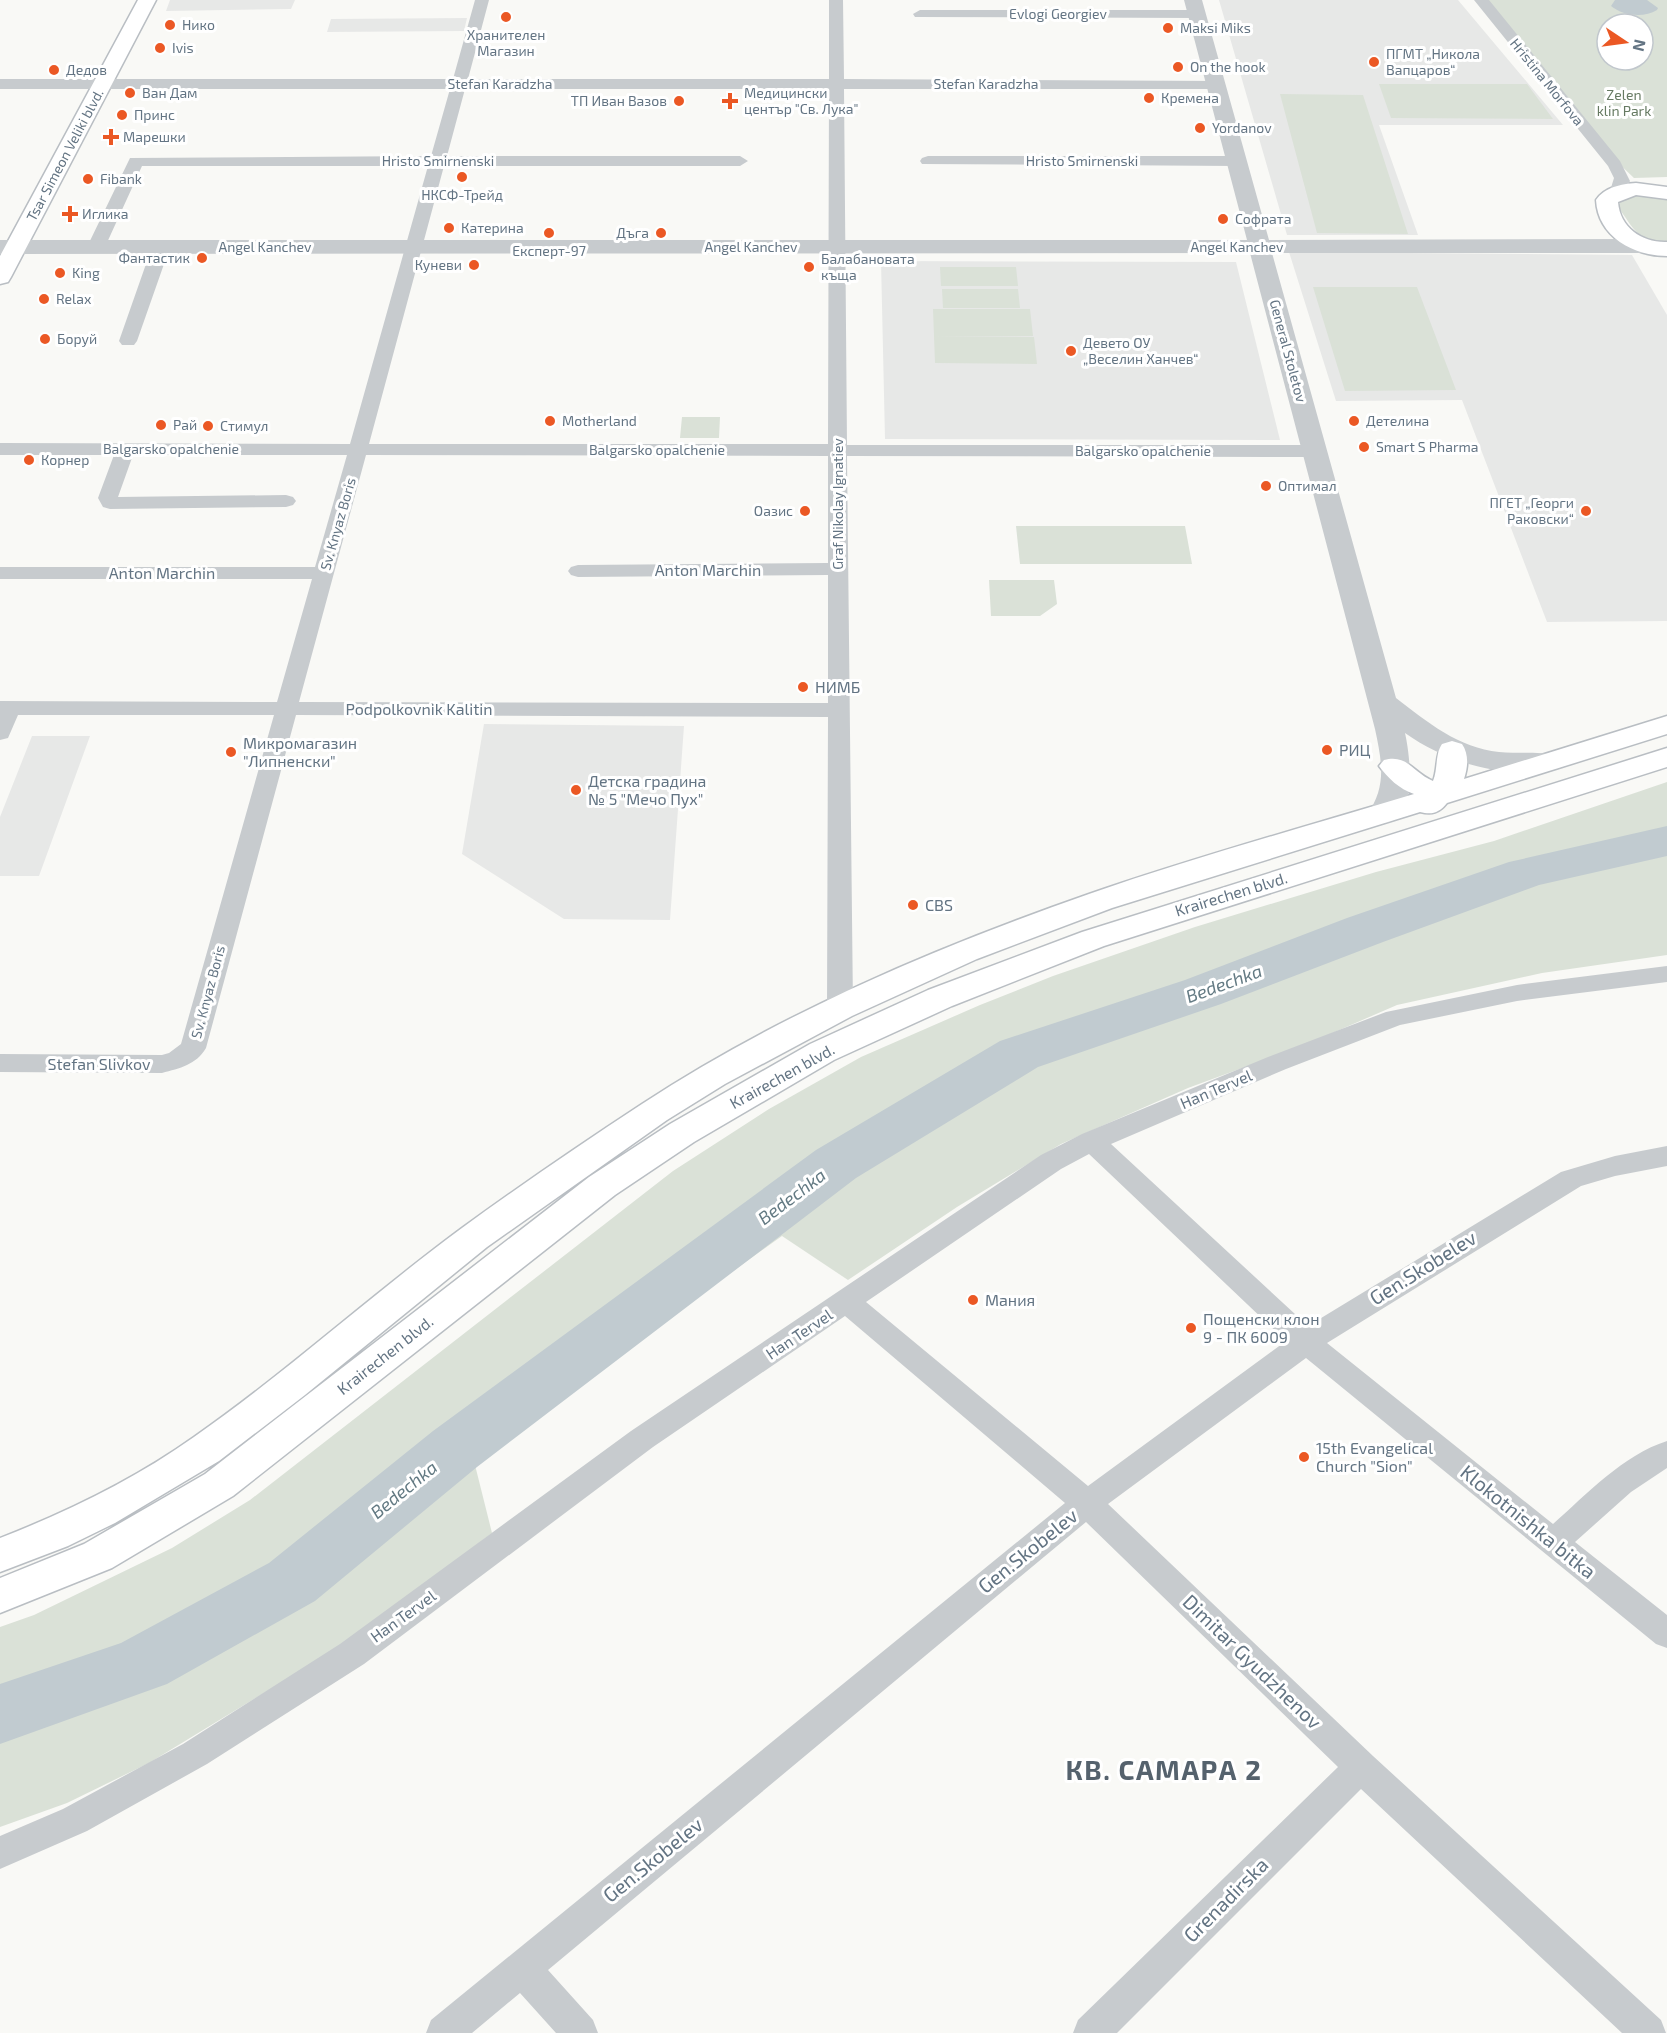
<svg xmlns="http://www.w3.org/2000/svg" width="1667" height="2033" font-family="'Exo 2',sans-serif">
  <rect width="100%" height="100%" fill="#f9f9f6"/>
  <path fill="#e7e8e7" d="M170,0H295L291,9L166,11Z
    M1219,0H1458L1563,125H1379L1418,235H1287Z
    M467,18L464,31L327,32L331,19Z
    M1289,252L1632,255L1667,315V621L1547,622L1462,400L1336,401Z
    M881,261L1236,262L1280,440L885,439Z
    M484,724L684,726L670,920L564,919L462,854Z
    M32,736H90L39,876H0V817Z"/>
  <path fill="#dae1d7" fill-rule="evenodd" d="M1479,0H1667V177L1634,178L1612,157ZM1607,24H1643V60H1607Z
    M1379,84H1527L1553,119L1391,118Z
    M1280,94L1363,95L1408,234L1317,233Z
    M1640,194L1667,197V243C1636,240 1635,230 1618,207L1621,200Z
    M940,267H1016L1018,286H941Z
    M1313,287H1417L1456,390L1345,391Z
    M942,289H1018L1020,308H943Z
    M933,309H1030L1033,336H934Z
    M934,336L1034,337L1037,364L935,363Z
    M682,417H720L719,438H680Z
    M1016,526H1185L1192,564H1020Z
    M989,580H1054L1057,604L1040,616H991Z
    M1667,782V955L1542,973L1397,1005L1307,1044L1188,1088L1061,1144L957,1207L848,1280L782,1236L473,1457L492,1533L356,1637L149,1763L67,1803L0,1827V1627L34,1615L172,1548L250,1500L673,1171L769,1109L861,1057L980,1005L1053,976L1195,927L1376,872L1494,841Z"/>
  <path fill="#c1cbd0" d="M1615,0H1647L1658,8L1657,10C1644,18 1623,16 1611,6Z"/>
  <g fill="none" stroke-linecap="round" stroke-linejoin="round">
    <path fill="#c1cbd0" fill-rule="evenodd" d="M1667,826V856L1539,885L1383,942L1221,1004L1038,1067L856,1178L477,1467L315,1601L167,1684L0,1744V1684L121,1643L269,1563L433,1431L816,1150L1000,1041L1185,980L1347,918L1509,862Z"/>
    <g stroke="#b9bec3" stroke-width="3">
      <path id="secondary" d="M138,0H156L11,277L8,282L0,284V256Z
        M1636,183L1667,187V199L1636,195L1618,202C1620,228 1643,243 1667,242V256C1634,256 1598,237 1596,200C1605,187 1621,184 1636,183Z
        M1667,716V734L1447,803C1439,813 1432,815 1420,812L1112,908L977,959L852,1016L725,1084L667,1120L487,1247L305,1395L219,1461L115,1523L68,1546L0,1572V1538C67,1512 135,1479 194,1437C287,1372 371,1295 462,1228C521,1185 581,1144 642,1104C779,1014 934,948 1089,894C1195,857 1305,827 1414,794C1399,789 1388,778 1379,766L1384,760C1408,754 1412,772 1433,781C1438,769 1435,754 1442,744L1452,741L1462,744C1469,754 1468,767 1464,779Z
        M1667,748V767L1104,946L952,1006L834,1060L694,1142L615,1195L233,1496L112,1568L0,1613V1578L84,1544L205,1474L589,1177L670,1124L810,1044L928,990L1082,932Z"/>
    </g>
    <path fill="#c7cbce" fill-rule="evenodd" d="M475,0H489L468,79H829V0H843L844,79L1221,81L1224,84L1216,89H844L847,445H1315L1322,447L1325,451L1322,455L1315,457L847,456L853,1008L849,1014L840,1016L831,1014L827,1008L828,717L296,715L206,1048C196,1065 180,1068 162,1073L0,1072V1054L162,1055L169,1053L181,1044L274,715H18L8,738L0,740V701L277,702L312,579H0V567H315L347,455H133L118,497L286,495L293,497L296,501L293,505L286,507L110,509L103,507L98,498L114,455H0V443L350,444L428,166H142L105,247L102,251H90L87,247L130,158L431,156L450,89H0V79H453ZM465,89H829L828,444H369L444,166H740L748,161L740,156H447ZM366,455L828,456V563L578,565L571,567L568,571L571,575L578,577L828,575V703L299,702Z
      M1474,0H1489L1620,161L1630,181L1624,194H1612L1610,191L1614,178L1608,166Z
      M920,10H1197L1204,14L1197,18L915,17L913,14Z
      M928,156H1236L1244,161L1236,166L922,164L920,161L922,158Z
      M161,242L167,243L170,247L137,341L134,345H122L119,341L152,247L155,243Z
      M1667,966V982L1517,1001L1400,1025L1286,1069L1111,1144L1308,1326L1561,1172L1615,1156L1667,1146V1166L1615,1176L1581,1186L1327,1343L1553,1524C1587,1494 1623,1455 1667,1441V1468L1631,1492L1575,1542L1667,1615V1648L1656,1644L1306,1358L1108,1504L1373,1756L1661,2020L1666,2033H1622L1361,1789L1117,2033H1073L1078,2020L1338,1767L1086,1522L548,1970L593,2020L598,2033H556L520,1993L472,2033H426L431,2020L1065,1503L845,1316L653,1447L364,1664L207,1764L87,1831L0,1869V1836L63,1809L183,1744L340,1644L631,1431L1041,1155L1082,1134L1268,1057L1386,1012L1517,985ZM1089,1154L1286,1341L1088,1486L866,1302L1061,1169Z"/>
    <path fill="#c7cbce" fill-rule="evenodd" d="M1184,0H1202L1269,240L1640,239L1648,241L1651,246L1648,251L1640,253H1272L1396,698C1427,722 1459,748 1499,752C1519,754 1540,751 1559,756L1564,762L1559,768C1507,781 1447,763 1405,733C1411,760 1420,834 1371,822L1367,815C1387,786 1382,762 1375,729L1250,253L0,254V240H1247Z"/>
    <use href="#secondary" fill="#fff" fill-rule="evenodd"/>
  </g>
  <g fill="#eb5824" stroke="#fff" stroke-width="2">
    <circle cx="506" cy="17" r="6"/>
    <circle cx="170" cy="25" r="6"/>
    <circle cx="1168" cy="28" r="6"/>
    <circle cx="160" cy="48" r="6"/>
    <circle cx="1374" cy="62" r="6"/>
    <circle cx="1178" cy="67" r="6"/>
    <circle cx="54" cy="70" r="6"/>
    <circle cx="130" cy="93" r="6"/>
    <circle cx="1149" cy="98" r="6"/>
    <circle cx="679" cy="101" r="6"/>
    <path d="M727 92h6v6h6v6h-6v6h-6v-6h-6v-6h6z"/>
    <circle cx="122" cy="115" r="6"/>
    <circle cx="1200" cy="128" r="6"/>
    <path d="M108 128h6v6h6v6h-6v6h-6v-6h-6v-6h6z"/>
    <circle cx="462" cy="177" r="6"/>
    <circle cx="88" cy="179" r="6"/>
    <path d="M67 205h6v6h6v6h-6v6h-6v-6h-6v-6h6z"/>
    <circle cx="1223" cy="219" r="6"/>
    <circle cx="449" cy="228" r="6"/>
    <circle cx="549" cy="233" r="6"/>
    <circle cx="661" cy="233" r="6"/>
    <circle cx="202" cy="258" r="6"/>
    <circle cx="474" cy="265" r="6"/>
    <circle cx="809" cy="267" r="6"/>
    <circle cx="60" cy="273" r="6"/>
    <circle cx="44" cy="299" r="6"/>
    <circle cx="45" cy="339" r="6"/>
    <circle cx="1071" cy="351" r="6"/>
    <circle cx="550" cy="421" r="6"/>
    <circle cx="1354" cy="421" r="6"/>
    <circle cx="161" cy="425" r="6"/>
    <circle cx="208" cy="426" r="6"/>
    <circle cx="1364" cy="447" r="6"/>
    <circle cx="29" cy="460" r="6"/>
    <circle cx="1266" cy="486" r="6"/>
    <circle cx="805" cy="511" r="6"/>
    <circle cx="1586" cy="511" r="6"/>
    <circle cx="803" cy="687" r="6"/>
    <circle cx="1327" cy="750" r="6"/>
    <circle cx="231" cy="752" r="6"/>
    <circle cx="576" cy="790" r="6"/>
    <circle cx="913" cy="905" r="6"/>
    <circle cx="973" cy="1300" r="6"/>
    <circle cx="1191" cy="1328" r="6"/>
    <circle cx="1304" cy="1457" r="6"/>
  </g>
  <g text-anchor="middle" stroke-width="6" stroke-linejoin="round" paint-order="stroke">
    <g font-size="14" fill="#637483" stroke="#fff">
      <text x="1058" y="19">Evlogi Georgiev</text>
      <text transform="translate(1547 82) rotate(51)" y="5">Hristina Morfova</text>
      <text x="500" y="89">Stefan Karadzha</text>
      <text x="986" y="89">Stefan Karadzha</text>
      <text transform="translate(65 155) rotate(-62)" y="5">Tsar Simeon Veliki blvd.</text>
      <text x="438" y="166">Hristo Smirnenski</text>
      <text x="1082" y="166">Hristo Smirnenski</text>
      <text x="265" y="252">Angel Kanchev</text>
      <text x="751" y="252">Angel Kanchev</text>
      <text x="1237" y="252">Angel Kanchev</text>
      <text transform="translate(1288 351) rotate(75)" y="5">General Stoletov</text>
      <text x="171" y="454">Balgarsko opalchenie</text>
      <text x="657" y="455">Balgarsko opalchenie</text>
      <text x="1143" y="456">Balgarsko opalchenie</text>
      <text transform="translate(838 504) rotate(-90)" y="5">Graf Nikolay Ignatiev</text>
      <text transform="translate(338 524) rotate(-74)" y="5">Sv. Knyaz Boris</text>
      <text transform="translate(208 992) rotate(-75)" y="5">Sv. Knyaz Boris</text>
    </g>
    <g font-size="14" fill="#637483" stroke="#fff" text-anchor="start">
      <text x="182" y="30">Нико</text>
      <text x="1180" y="33">Maksi Miks</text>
      <text x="506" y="40" text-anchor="middle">Хранителен<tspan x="506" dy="16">Магазин</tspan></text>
      <text x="172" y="53">Ivis</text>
      <text x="1386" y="59">ПГМТ „Никола<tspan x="1386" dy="16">Вапцаров“</tspan></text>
      <text x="1190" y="72">On the hook</text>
      <text x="66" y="75">Дедов</text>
      <text x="142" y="98">Ван Дам</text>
      <text x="744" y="98">Медицински<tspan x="744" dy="16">център "Св. Лука"</tspan></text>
      <text x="1161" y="103">Кремена</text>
      <text x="667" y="106" text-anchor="end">ТП Иван Вазов</text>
      <text x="134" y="120">Принс</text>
      <text x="1212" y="133">Yordanov</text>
      <text x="123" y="142">Марешки</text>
      <text x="100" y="184">Fibank</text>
      <text x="462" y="200" text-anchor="middle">НКСФ-Трейд</text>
      <text x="82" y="219">Иглика</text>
      <text x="1235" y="224">Софрата</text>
      <text x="461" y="233">Катерина</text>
      <text x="649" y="238" text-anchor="end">Дъга</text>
      <text x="549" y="256" text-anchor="middle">Експерт-97</text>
      <text x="190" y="263" text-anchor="end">Фантастик</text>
      <text x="821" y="264">Балабановата<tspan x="821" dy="16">къща</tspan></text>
      <text x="462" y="270" text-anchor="end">Куневи</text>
      <text x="72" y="278">King</text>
      <text x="56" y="304">Relax</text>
      <text x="57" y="344">Боруй</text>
      <text x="1083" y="348">Девето ОУ<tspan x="1083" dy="16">„Веселин Ханчев“</tspan></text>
      <text x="562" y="426">Motherland</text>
      <text x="1366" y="426">Детелина</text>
      <text x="173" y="430">Рай</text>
      <text x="220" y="431">Стимул</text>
      <text x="1376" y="452">Smart S Pharma</text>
      <text x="41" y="465">Корнер</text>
      <text x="1278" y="491">Оптимал</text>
      <text x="1574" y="508" text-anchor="end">ПГЕТ „Георги<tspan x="1574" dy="16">Раковски“</tspan></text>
      <text x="793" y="516" text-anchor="end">Оазис</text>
    </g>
    <g font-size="14" fill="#667a62" stroke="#fff">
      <text x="1624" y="100">Zelen<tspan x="1624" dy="16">klin Park</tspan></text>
    </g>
    <g font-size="16" fill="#637483" stroke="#fff">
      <text x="708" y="576">Anton Marchin</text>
      <text x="162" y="579">Anton Marchin</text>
      <text x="419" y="715">Podpolkovnik Kalitin</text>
      <text transform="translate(1231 894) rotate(-17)" y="6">Krairechen blvd.</text>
      <text x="99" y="1070">Stefan Slivkov</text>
      <text transform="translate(782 1076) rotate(-29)" y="6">Krairechen blvd.</text>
      <text transform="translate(1216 1089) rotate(-23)" y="6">Han Tervel</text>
      <text transform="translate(799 1334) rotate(-34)" y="6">Han Tervel</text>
      <text transform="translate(385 1355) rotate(-38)" y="6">Krairechen blvd.</text>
      <text transform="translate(403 1616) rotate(-36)" y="6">Han Tervel</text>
    </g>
    <g font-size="16" fill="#637483" stroke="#fff" text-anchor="start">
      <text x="815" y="693">НИМБ</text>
      <text x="243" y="749">Микромагазин<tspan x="243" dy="18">"Липненски"</tspan></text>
      <text x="1339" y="756">РИЦ</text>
      <text x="588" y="787">Детска градина<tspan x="588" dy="18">№ 5 "Мечо Пух"</tspan></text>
      <text x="925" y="911">CBS</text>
      <text x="985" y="1306">Мания</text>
      <text x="1203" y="1325">Пощенски клон<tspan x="1203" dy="18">9 - ПК 6009</tspan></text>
      <text x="1316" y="1454">15th Evangelical<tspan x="1316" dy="18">Church "Sion"</tspan></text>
    </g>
    <g font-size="18" font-style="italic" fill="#637a83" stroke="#fff">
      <text transform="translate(1224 984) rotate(-20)" y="6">Bedechka</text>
      <text transform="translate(792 1197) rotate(-37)" y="6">Bedechka</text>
      <text transform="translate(404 1490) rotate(-39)" y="6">Bedechka</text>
    </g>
    <g font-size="20" fill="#637483" stroke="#fff">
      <text transform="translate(1423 1268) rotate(-32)" y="7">Gen.Skobelev</text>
      <text transform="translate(1528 1522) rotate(39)" y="7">Klokotnishka bitka</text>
      <text transform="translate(1028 1551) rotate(-39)" y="7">Gen.Skobelev</text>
      <text transform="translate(1252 1662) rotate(44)" y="7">Dimitar Gyudzhenov</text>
      <text transform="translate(653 1860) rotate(-39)" y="7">Gen.Skobelev</text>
      <text transform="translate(1226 1900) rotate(-45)" y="7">Grenadirska</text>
    </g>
    <g font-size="27" font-weight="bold" letter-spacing="1.5" fill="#55626d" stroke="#fff">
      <text x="1164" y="1780">КВ. САМАРА 2</text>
    </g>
  </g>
  <g transform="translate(1625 42) rotate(103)"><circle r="28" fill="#ffffff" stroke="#c1c7cd" stroke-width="1.5"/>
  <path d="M0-4.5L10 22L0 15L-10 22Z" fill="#eb5824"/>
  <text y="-9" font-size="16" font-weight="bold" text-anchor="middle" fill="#637483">N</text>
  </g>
</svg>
